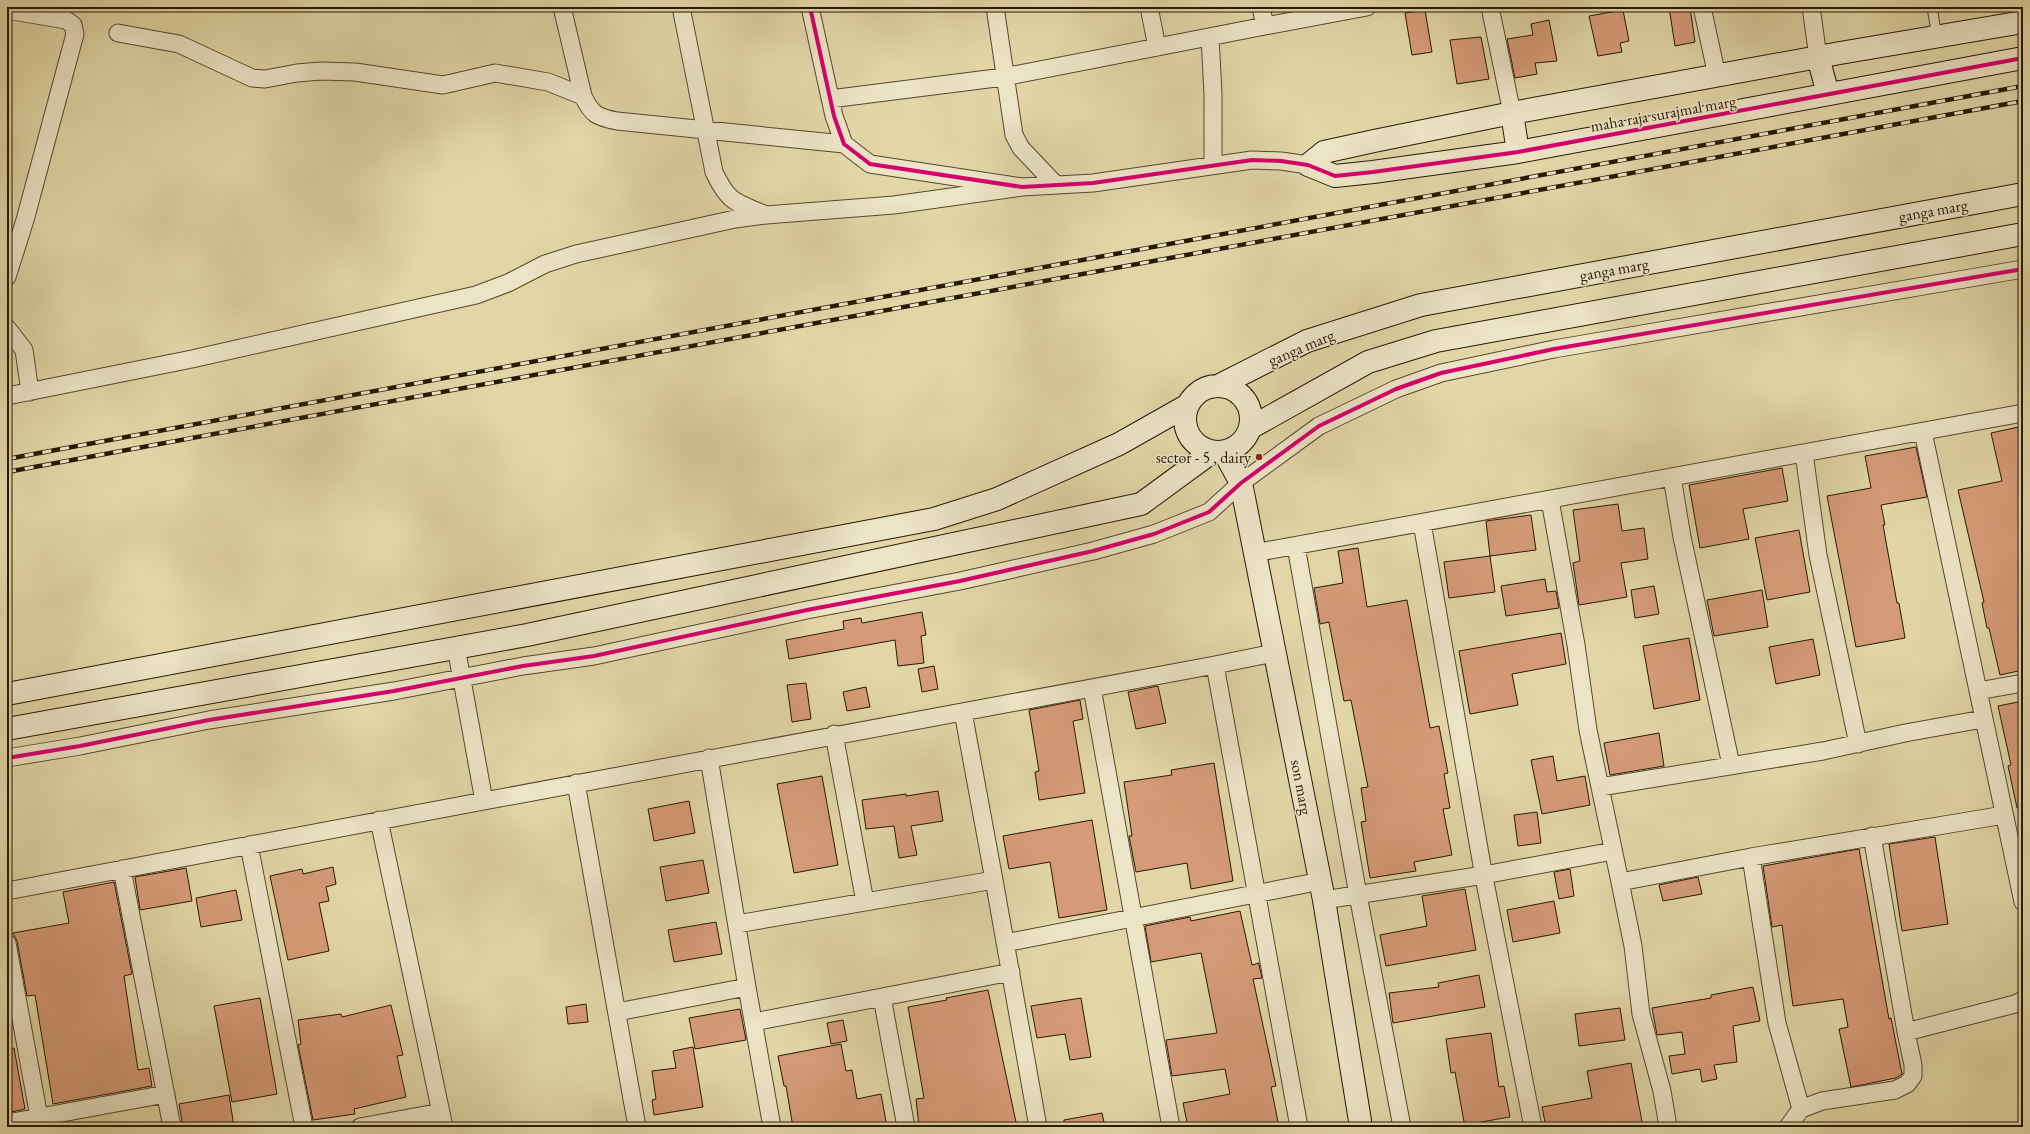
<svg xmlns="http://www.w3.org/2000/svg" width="2030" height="1134" font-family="'EB Garamond',serif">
  <rect width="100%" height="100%" fill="#e2d6a7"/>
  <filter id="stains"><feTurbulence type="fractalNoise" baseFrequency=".005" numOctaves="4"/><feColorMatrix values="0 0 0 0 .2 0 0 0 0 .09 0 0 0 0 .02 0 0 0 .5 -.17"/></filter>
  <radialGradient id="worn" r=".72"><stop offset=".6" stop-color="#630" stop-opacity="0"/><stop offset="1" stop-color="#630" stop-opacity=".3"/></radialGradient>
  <path fill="#d59b78" stroke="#281804" d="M1669,7H1690L1695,42L1675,46Z
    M1425,10L1432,52L1412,55L1405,13Z
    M1623,10L1629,41L1620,43L1622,52L1598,56L1589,16Z
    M1549,20L1557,61L1535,63L1537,74L1515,78L1507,39L1533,35L1531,24Z
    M1481,37L1489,79L1457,84L1450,40Z
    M2023,426V670L2000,675L1989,628H1987L1982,603L1984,602L1958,490L2002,481L1991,433Z
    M1916,447L1927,497L1881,505L1885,525H1883L1897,603H1899L1905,638L1856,647L1827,496L1871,488L1865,456Z
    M1782,468L1788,501L1743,509L1749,539L1700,548L1689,485Z
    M1618,504L1622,531L1644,528L1648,559L1621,563L1627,597L1579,605L1573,563L1580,561L1573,510Z
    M1531,515L1536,550L1490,556L1486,521Z
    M1799,530L1810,592L1767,600L1755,538Z
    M1358,548L1367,607L1407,600L1430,728L1439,726L1448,773L1444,774L1450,808L1443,809L1452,855L1414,862L1416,871L1370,878L1361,822L1366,821L1361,788L1368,787L1351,700L1344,701L1329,622L1320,624L1314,588L1343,583L1338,551Z
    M1490,556L1495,592L1449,598L1444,562Z
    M1545,579L1547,592L1556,591L1559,608L1506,616L1501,586Z
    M1654,586L1659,614L1635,618L1631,590Z
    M1762,590L1768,627L1714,636L1707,600Z
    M922,612L926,635L921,636L924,663L898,666L895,640L789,659L786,640L844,629L843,621L861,618L862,623Z
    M1561,633L1566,664L1512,674L1518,705L1470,714L1459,651Z
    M1689,638L1700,700L1654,709L1643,646Z
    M1813,639L1820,675L1776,684L1769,647Z
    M934,666L938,689L922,692L918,669Z
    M806,683L811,719L792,722L787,685Z
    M1158,686L1166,723L1136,729L1128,692Z
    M866,687L870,707L847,711L843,692Z
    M1080,700L1083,719L1073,721L1085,793L1039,800L1035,772L1039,771L1029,710Z
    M2023,701V807L2017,808L2008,766L2011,765L1998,706Z
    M1659,733L1664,766L1610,775L1604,743Z
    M1553,756L1557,781L1585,776L1590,805L1542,814L1531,760Z
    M1214,763L1233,881L1191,889L1187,863L1136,872L1129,836H1132L1124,782L1172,775L1171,770Z
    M822,776L838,865L794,873L777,784Z
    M938,791L943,821L911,826L917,855L899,858L894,826L866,829L862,800L906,794V796Z
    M689,801L695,833L654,841L648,809Z
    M1537,812L1541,843L1518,846L1514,815Z
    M1092,820L1107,910L1059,918L1050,862L1009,869L1003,836Z
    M1935,837L1948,924L1902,931L1889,844Z
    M1859,849L1889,1019L1891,1018L1902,1074L1896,1078L1851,1087L1839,1029L1848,1027L1843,999L1793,1006L1782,925L1772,927L1763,866Z
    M703,860L709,893L666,901L660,867Z
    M333,867L336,884L326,887L329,901L319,903L329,951L288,960L270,876L302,869L303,874Z
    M186,868L192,901L140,910L135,877Z
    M1570,869L1574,896L1559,899L1554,872Z
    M1698,877L1702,894L1663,901L1659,885Z
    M114,882L132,974L124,976L138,1070L149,1068L152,1086L53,1104L35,995L27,996L17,941L13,933L69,923L63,892Z
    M1465,889L1476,950L1386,966L1380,935L1427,926L1422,896Z
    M236,890L242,920L201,927L196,898Z
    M1554,901L1560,933L1513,942L1507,910Z
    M1240,911L1252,965L1259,963V965L1262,978L1253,979L1276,1086L1271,1087L1279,1127H1188L1183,1103L1230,1094L1225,1069L1172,1076L1166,1040L1217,1033L1201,953L1151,962L1145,926L1190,917L1191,921Z
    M716,922L722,954L674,962L668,930Z
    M1479,975L1485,1007L1393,1023L1389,993L1439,987L1438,983Z
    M1753,987L1760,1021L1733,1026L1737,1062L1714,1065L1717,1079L1702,1082L1700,1069L1672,1074L1669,1056L1685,1054L1682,1032L1657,1035L1652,1008L1711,998V995Z
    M988,990L1017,1127H919L916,1099L924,1098L908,1007L947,1000L946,998Z
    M260,998L277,1094L232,1102L214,1006Z
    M1081,998L1091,1057L1070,1060L1065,1034L1037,1038L1031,1006Z
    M586,1004L588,1022L568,1024L566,1007Z
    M391,1005L403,1055L397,1056L406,1097L354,1109L355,1114L313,1120L298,1045L301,1044L298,1020L341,1014L342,1017Z
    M1620,1008L1625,1040L1579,1046L1575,1014Z
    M740,1009L746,1040L695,1049L689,1018Z
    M843,1020L847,1041L831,1044L827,1023Z
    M1491,1033L1499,1087L1504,1086L1510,1117L1481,1122L1482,1127H1465L1455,1072L1451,1073L1446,1039Z
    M841,1044L846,1071L852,1070L857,1099L881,1094L887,1127H793L786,1086H784L778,1056Z
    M693,1047L703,1107L654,1115L652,1100L656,1099L652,1071L676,1068L673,1051Z
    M14,1048L25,1109L7,1113V1049Z
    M1631,1063L1643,1127H1546L1542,1107L1592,1098L1587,1071Z
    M229,1095L234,1127H183L179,1104Z
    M1102,1113L1105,1127H1064V1120Z"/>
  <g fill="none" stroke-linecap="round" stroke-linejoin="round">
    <g stroke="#56482d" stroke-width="11">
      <path id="lane" d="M1932,7L1937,37"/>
    </g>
    <g stroke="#56482d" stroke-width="19">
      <path id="street" d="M562,7L583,96C592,115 597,117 617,121L844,144
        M681,7L714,172C729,204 736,202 766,215
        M810,7L834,116L844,144L870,164L1022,187L1093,183L1252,160L1281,161L1308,165
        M995,7L1014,135L1021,148L1056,185
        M1149,7L1157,47
        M1261,7L1265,26L1367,7
        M1490,7L1512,113
        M1702,7L1717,76
        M1811,7L1818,57
        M7,10L66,20L73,25L75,34L25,220L7,277
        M118,33L179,44L252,78L265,79L297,73L321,71L355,72L443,85L495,73L548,82L583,96
        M1210,37L1213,94V165
        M830,99L1004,77L1265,26
        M7,328L24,350L30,392
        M7,396L192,359L476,295L508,283L545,264L576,254L735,219L766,215L894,205L1022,187
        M1923,432L2023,902
        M1804,453L1818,555L1858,744
        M1672,477L1682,537L1731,765
        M1550,500L1576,645L1588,730L1600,787
        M1422,523L1484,877L1533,1127
        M1296,546L1358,895L1402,1127
        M1254,553L2023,413
        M1215,665L1274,653
        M1092,688L1171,1127
        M1978,691L2023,683
        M963,712L994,880
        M1983,719L1905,733L1823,751L1600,787L1620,882L1751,857L2004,815
        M834,734L865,902
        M7,758L80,746L209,720L394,691L523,666L594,656L807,610L960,581L1093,551L1154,534L1209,512L1241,483L1319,426L1396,389L1441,373L1554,349L2023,269
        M709,758L747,987
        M576,783L637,1127
        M484,801L1215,665L1299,1127
        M379,820L444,1127
        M1872,836L1906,1032
        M249,845L304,1127
        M1751,857L1777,1023L1801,1109
        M122,869L172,1127
        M1620,882L1633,946L1641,1014L1662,1091L1668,1127
        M7,891L484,801L456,647
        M1324,900L1484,875L1613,851
        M737,924L994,880L1038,1127
        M7,943L39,1117
        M1005,943L1321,881
        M882,997L906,1127
        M617,1012L747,987L772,1127
        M754,1022L1011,972
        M7,1123L166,1094
        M360,1127L441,1112
        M1788,1127L1801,1109L1822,1101L1895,1090L1907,1084L1913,1076V1065L1906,1032L2015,1004L2023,1000"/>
    </g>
    <g stroke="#281804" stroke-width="24">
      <path id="secondary" d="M2023,22L1840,53L1512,113L1374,141L1324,152L1308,165L1335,176L1373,172L1518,152L2023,58
        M1818,57L1828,94
        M1512,113L1518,152
        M1185 419a33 33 0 1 1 66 0a33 33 0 1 1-66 0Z
        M1218,386L1307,341L1421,305L2023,194
        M1250,428L1368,362L1436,341L2023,234
        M1224,452L1241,483L1324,900L1361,1127
        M7,694L934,519L997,499L1119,444L1188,405
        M7,729L527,635L1141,504L1212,452"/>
    </g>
    <use href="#lane" stroke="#ece4c6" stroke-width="9"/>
    <use href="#street" stroke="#ece4c6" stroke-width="17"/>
    <use href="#secondary" stroke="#ece4c6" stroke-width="22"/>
    <g stroke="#281804" stroke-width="4.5">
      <path id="rail" d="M7,459L2023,86
        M7,472L2023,101"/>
    </g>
    <use href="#rail" stroke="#ece4c6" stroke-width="3" stroke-dasharray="9" stroke-linecap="butt"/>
    <g stroke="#ece4c6" stroke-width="6">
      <path id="cycleway" d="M810,7L834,116L844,144L870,164L1022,187L1093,183L1252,160L1281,161L1308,165L1335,176L1373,172L1518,152L2023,58
        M7,758L80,746L209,720L394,691L523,666L594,656L807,610L960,581L1093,551L1154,534L1209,512L1241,483L1319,426L1396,389L1441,373L1554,349L2023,269"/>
    </g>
    <use href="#cycleway" stroke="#d6006c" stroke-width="4"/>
  </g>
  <circle fill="#8f2418" stroke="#ece4c6" stroke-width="1.5" cx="1259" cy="457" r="4"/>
  <g text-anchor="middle" stroke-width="3" stroke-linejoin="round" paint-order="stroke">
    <g font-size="16" fill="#281804" stroke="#ece4c6">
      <text transform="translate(1663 113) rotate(-10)" y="6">maha raja surajmal marg</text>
      <text transform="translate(1933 210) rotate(-10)" y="6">ganga marg</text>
      <text transform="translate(1614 269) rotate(-10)" y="6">ganga marg</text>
      <text transform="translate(1301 347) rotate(-23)" y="6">ganga marg</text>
      <text transform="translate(1302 787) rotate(79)" y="6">son marg</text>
    </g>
    <g font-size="16" fill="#281804" stroke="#ece4c6" text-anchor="end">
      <text x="1251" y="463">sector - 5 , dairy</text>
    </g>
  </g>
  <rect width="2030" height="1134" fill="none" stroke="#e2d6a7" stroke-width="24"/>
  <rect x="8" y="8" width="2014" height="1118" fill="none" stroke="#281804" stroke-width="2"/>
  <rect x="12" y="12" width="2006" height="1110" fill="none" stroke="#281804"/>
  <rect width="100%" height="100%" filter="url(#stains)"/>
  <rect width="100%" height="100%" fill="url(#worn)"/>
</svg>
